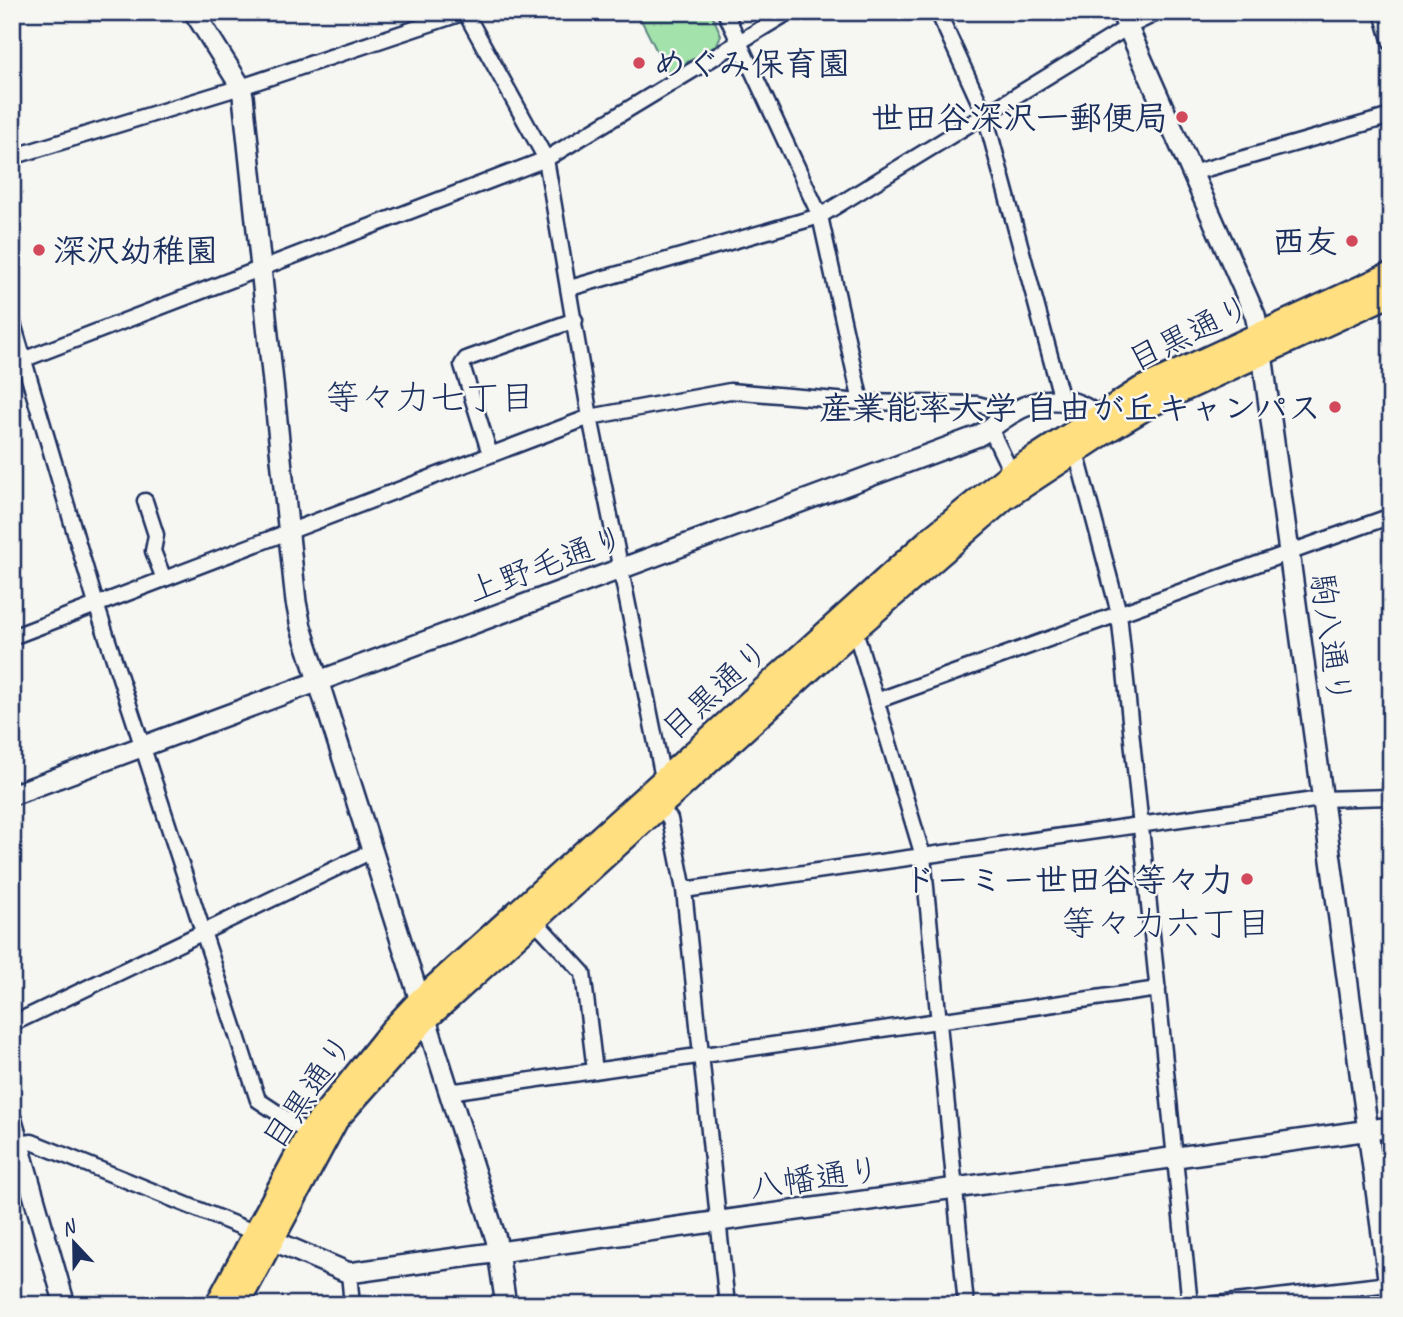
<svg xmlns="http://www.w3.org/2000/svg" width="1403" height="1317" font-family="Caveat,'Klee One',sans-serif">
  <rect width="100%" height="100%" fill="#f6f6f2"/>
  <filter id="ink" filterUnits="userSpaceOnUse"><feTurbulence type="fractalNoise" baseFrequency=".0143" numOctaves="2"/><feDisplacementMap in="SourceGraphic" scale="14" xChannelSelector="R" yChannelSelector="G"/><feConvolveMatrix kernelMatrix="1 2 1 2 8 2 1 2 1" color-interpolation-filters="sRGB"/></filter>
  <g filter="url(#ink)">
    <path fill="#a3e2aa" stroke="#5f8884" stroke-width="2" d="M637,12H711L721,35L717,45L668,73Z"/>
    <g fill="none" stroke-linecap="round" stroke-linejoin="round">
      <g stroke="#1b2f5e" stroke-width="19">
        <path id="street" d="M465,12L546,159L590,417L663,778
          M725,12L820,216L861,402
          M938,12L985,115L1062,400
          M1382,12L1391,43
          M12,157L241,87L465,12
          M1192,173L1391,116
          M570,288L820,216L1128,27L1159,12
          M12,320L96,604L258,1100L308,1133
          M12,364L546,159L789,12
          M990,428L1011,472
          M1076,452L1119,613L1190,1305
          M490,454L462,365L466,359L575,320
          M145,501L156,535L153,551L164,579
          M855,630L923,856L966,1305
          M12,637L590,417L730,391L861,402L977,404L1011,413
          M876,701L1391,516
          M660,806L670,819L684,890L727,1305
          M684,890L1321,799L1391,797
          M535,921L583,973L595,1071
          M12,1024L372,851
          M449,1092L1158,989
          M19,1144L32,1142L256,1233
          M349,1273L352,1305
          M1209,1305L1389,1284"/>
      </g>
      <g stroke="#1b2f5e" stroke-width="24">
        <path id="secondary" d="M194,12L241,87L243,96L296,602L301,627L496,1239L506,1305
          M1121,12L1255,315L1259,332L1391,1300
          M12,795L978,436C989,430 999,421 1009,415C1045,392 1080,395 1107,427
          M12,1121L65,1305
          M260,1235L349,1273L1391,1127"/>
      </g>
      <g stroke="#1b2f5e" stroke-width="26">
        <path id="primary" d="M216,1305L308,1133L390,1031L420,999L931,537L1011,472L1141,388L1391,273
          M238,1305L337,1120L425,1021L855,630L1005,499L1110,430L1152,405L1391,295"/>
      </g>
      <use href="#street" stroke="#f6f6f2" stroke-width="14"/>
      <use href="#secondary" stroke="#f6f6f2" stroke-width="19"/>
      <use href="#primary" stroke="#ffdf80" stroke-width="21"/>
    </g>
  </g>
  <g fill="#d1495b" stroke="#f6f6f2" stroke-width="2.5">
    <circle cx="639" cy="63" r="7"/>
    <circle cx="1182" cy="117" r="7"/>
    <circle cx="1352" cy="241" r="7"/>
    <circle cx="39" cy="250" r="7"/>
    <circle cx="1335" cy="407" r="7"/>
    <circle cx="1247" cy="879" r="7"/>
  </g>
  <g text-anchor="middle" stroke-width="5" stroke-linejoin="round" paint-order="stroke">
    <g font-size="33" font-weight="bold" fill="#1b2f5e" stroke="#f6f6f2" text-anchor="end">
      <text x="653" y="75" text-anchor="start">めぐみ保育園</text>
      <text x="1168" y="129">世田谷深沢一郵便局</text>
      <text x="1338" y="253">西友</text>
      <text x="53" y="262" text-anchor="start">深沢幼稚園</text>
      <text x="1321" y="419">産業能率大学 自由が丘キャンパス</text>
      <text x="1233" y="891">ドーミー世田谷等々力</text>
    </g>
    <g font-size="33" fill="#1b2f5e" stroke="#f6f6f2">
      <text transform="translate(1189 332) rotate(-26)" y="12">目黒通り</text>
      <text transform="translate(546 563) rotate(-20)" y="12">上野毛通り</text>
      <text transform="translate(1332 639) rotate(82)" y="12">駒八通り</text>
      <text transform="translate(715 689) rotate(-42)" y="12">目黒通り</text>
      <text transform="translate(307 1091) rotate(-55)" y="12">目黒通り</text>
      <text transform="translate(815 1177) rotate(-8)" y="12">八幡通り</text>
    </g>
    <g font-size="35" fill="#1b2f5e" stroke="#f6f6f2">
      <text x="430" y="409">等々力七丁目</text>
      <text x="1166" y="935">等々力六丁目</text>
    </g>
  </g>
  <rect width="1403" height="1317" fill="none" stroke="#f6f6f2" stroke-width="42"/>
  <rect x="21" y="21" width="1361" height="1275" fill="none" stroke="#1b2f5e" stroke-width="2.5" filter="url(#ink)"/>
  <g transform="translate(74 1243) rotate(338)" stroke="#f6f6f2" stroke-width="5" paint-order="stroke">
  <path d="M0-5L12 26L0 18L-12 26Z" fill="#1b2f5e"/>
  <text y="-10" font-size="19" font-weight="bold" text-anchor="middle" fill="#1b2f5e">N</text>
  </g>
</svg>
